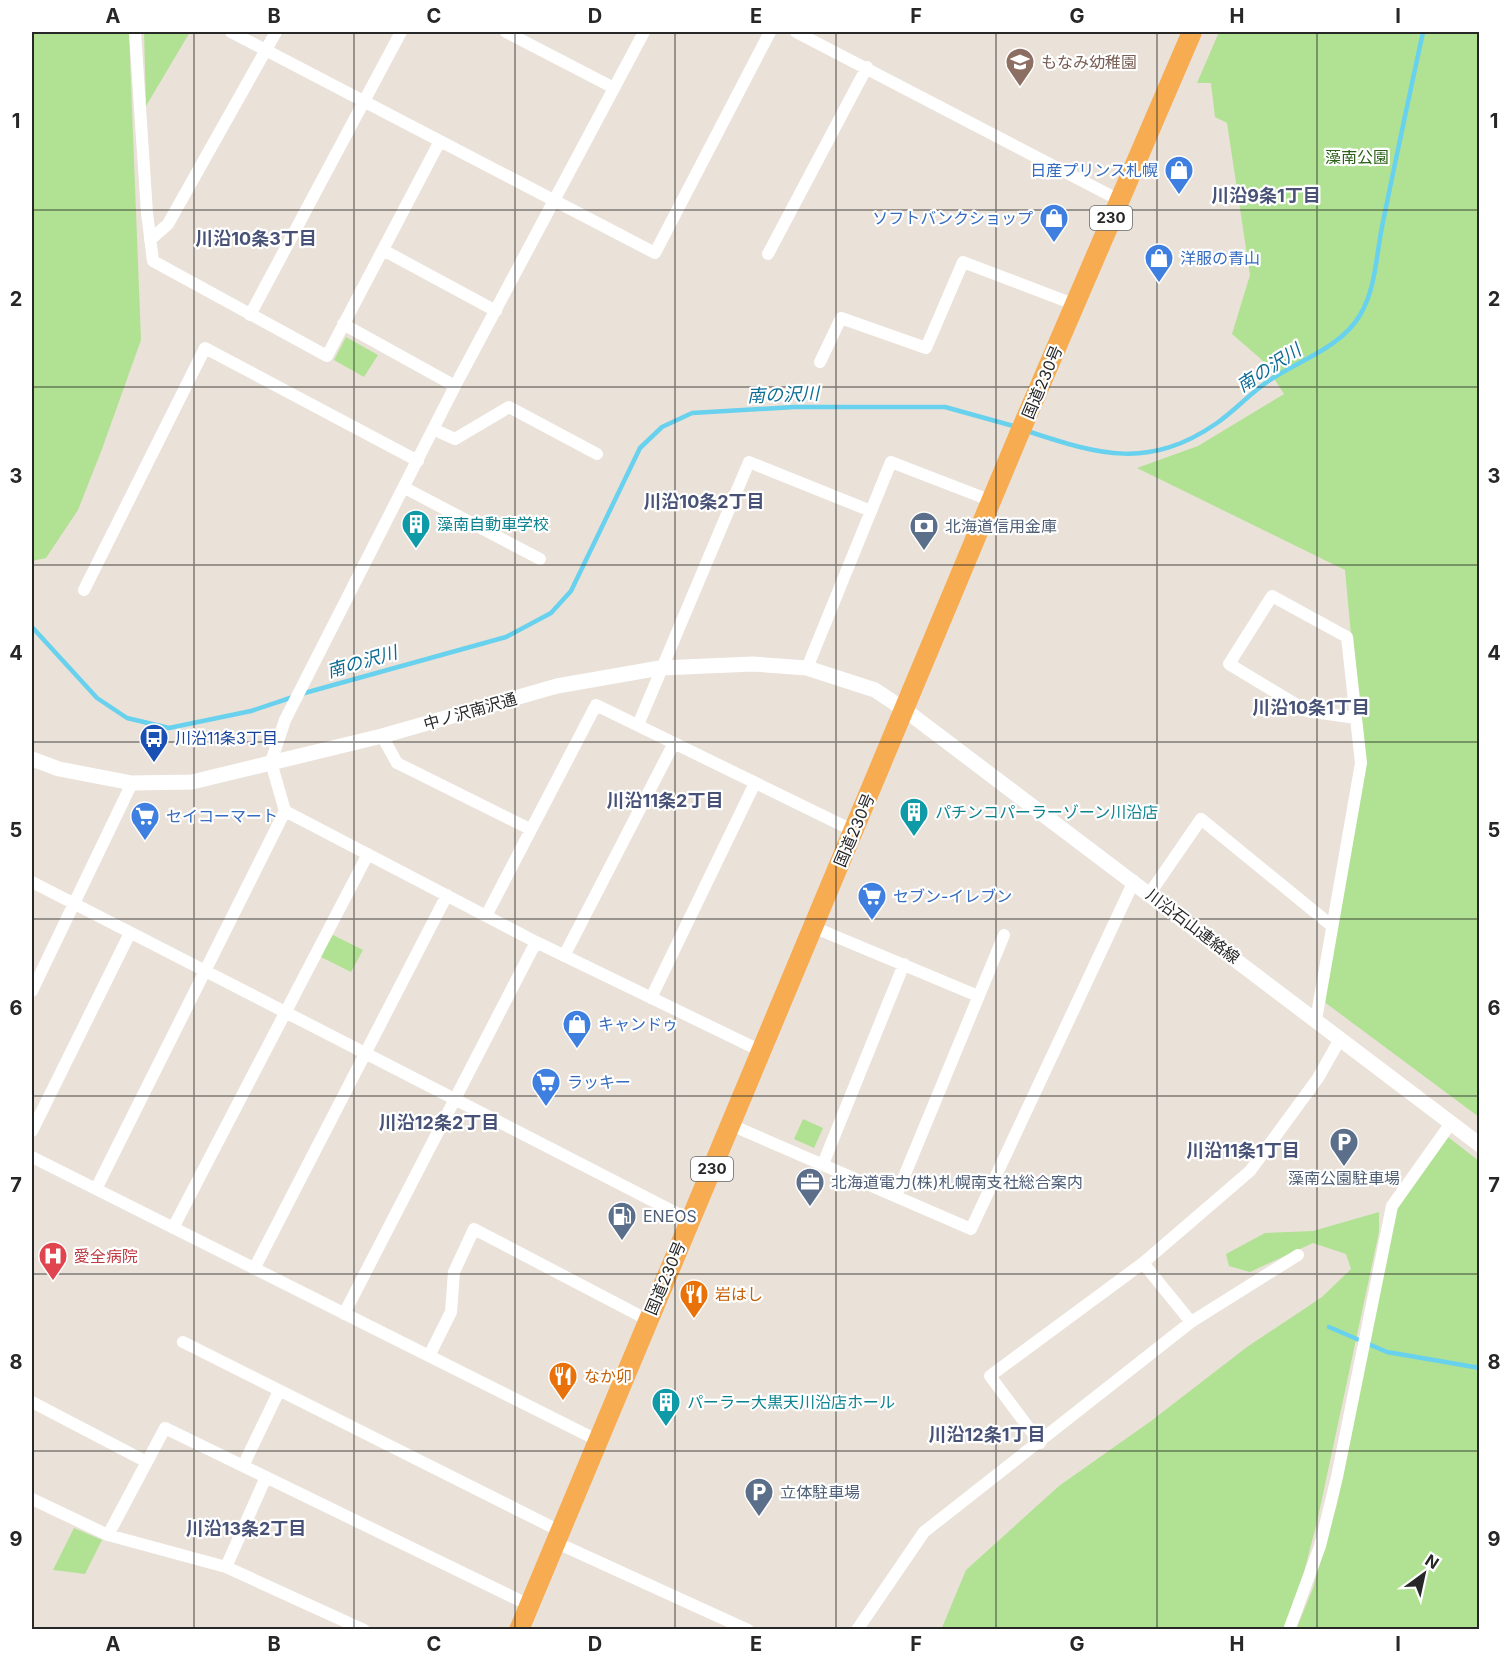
<svg xmlns="http://www.w3.org/2000/svg" width="1511" height="1661" font-family="Inter,'Noto Sans JP',sans-serif">
  <rect width="100%" height="100%" fill="#eae1d8"/>
  <path fill="#b1e293" d="M32,32H129L141,340L102,449L78,510L46,558L32,561Z
    M144,32H190L146,106Z
    M1219,32H1479V1117L1323,1001L1363,764L1345,570L1137,468L1198,446L1284,394L1262,360L1232,334L1250,275L1227,123L1215,117L1211,83H1197Z
    M346,337L378,355L364,377L334,360Z
    M331,934L363,950L351,972L319,956Z
    M803,1119L823,1128L814,1148L794,1139Z
    M1448,1137L1479,1161V1629L1296,1630L1313,1588L1337,1504L1395,1212Z
    M1379,1212V1232L1317,1522L1299,1591L1283,1629L941,1630L966,1570L1059,1486L1151,1421L1247,1347L1322,1297L1351,1269L1346,1254L1313,1243L1250,1272L1229,1266L1226,1254L1265,1233L1313,1231Z
    M74,1528L102,1540L85,1574L53,1570Z"/>
  <g fill="none" stroke-linecap="round" stroke-linejoin="round">
    <path stroke="#68d1ee" stroke-width="4.5" d="M1027,431C1100,455 1149,470 1217,423C1237,409 1252,391 1273,378C1303,359 1342,346 1360,315C1376,288 1376,256 1382,227C1395,162 1409,97 1423,32
      M32,627L97,698L127,718L169,728L251,711L293,697
      M301,694L506,637L551,613L571,591L640,448L662,427L692,413L794,407H945L1017,427
      M1329,1327L1387,1352L1480,1368"/>
    <path stroke="#fff" stroke-width="12" d="M135,32L147,213L153,261L327,356L440,141
      M231,32L655,253L770,32
      M506,32L614,88
      M644,32L455,386L285,720L271,762L285,811L536,942L761,1051
      M796,32L1119,200
      M150,240L168,224L276,32
      M383,250L496,311
      M768,254L867,67
      M250,315L401,32
      M343,324L455,386
      M820,362L841,318L926,348L963,262L1076,305
      M433,429L455,439L509,407L597,454
      M405,488L540,559
      M84,590L205,348L418,461
      M807,668L891,462L992,501
      M638,725L749,462L871,511
      M382,736L397,763L530,829
      M32,882L690,1220
      M1150,893L1201,819L1332,926
      M486,916L596,705L854,831
      M813,927L978,996
      M564,956L674,743
      M32,991L132,783
      M651,998L755,783
      M1316,1020L1361,763L1347,637L1272,596L1229,664L1307,711L1356,718
      M731,1125L971,1229L1134,881
      M32,1131L130,933
      M32,1157L597,1440
      M823,1164L904,964
      M96,1189L285,811
      M896,1196L1004,935
      M173,1228L368,854
      M1143,1263L1191,1322
      M254,1269L447,895
      M344,1314L536,942
      M183,1342L560,1531
      M429,1356L451,1312L454,1272L474,1229L648,1320
      M32,1402L145,1461
      M1040,1443L990,1376L1143,1263L1250,1171L1318,1078L1340,1039
      M243,1466L279,1391
      M32,1499L108,1535L226,1567L364,1630
      M108,1535L165,1428L529,1605
      M555,1542L748,1630
      M226,1567L266,1477
      M857,1630L924,1532L1191,1322L1298,1255
      M1289,1630L1320,1546L1337,1477L1392,1206L1451,1123"/>
    <path stroke="#fff" stroke-width="15" d="M32,759L59,769L132,783L192,782L382,736L557,686L660,668L753,664L807,668L875,690L905,710L1480,1145"/>
    <path stroke="#f7ac52" stroke-width="20" d="M519,1630L1017,439L1192,32"/>
  </g>
  <path fill="none" stroke="#272727" stroke-width="1.5" stroke-opacity="0.55" d="M194,32V1630M354,32V1630M515,32V1630M675,32V1630M836,32V1630M996,32V1630M1157,32V1630M1317,32V1630M32,210H1480M32,387H1480M32,565H1480M32,742H1480M32,919H1480M32,1096H1480M32,1274H1480M32,1451H1480"/>
  <defs>
    <g id="school-pin" transform="scale(1.5)"><path d="M0 17L-7.5 6A9.5 9.5 0 1 1 7.5 6Z" fill="#8d6e63" stroke="#fff"/><path d="M0-5L7-2L0 1L-7-2ZM-4 1L0 2.5L4 1V4Q0 6-4 4Z" fill="#fff"/></g>
    <g id="shop-pin" transform="scale(1.5)"><path d="M0 17L-7.5 6A9.5 9.5 0 1 1 7.5 6Z" fill="#3f7fe0" stroke="#fff"/><path d="M-5-2.5h2.3a2.7 3.5 0 0 1 5.4 0H5L5.5 6h-11ZM-1.5-2.5h3a1.5 2.3 0 0 0-3 0Z" fill="#fff"/></g>
    <g id="building-pin" transform="scale(1.5)"><path d="M0 17L-7.5 6A9.5 9.5 0 1 1 7.5 6Z" fill="#0f9aa8" stroke="#fff"/><path d="M-4-6H4V6H1V3H-1V6H-4ZM-2.5-4.3h1.7v1.8h-1.7ZM.8-4.3h1.7v1.8H.8ZM-2.5-1h1.7V.8h-1.7ZM.8-1h1.7V.8H.8Z" fill="#fff"/></g>
    <g id="bank-pin" transform="scale(1.5)"><path d="M0 17L-7.5 6A9.5 9.5 0 1 1 7.5 6Z" fill="#5c6f8a" stroke="#fff"/><path d="M-6-4H6V4H-6ZM0-2.3a2.3 2.3 0 1 0 0 4.6a2.3 2.3 0 1 0 0-4.6Z" fill="#fff"/></g>
    <g id="bus-pin" transform="scale(1.5)"><path d="M0 17L-7.5 6A9.5 9.5 0 1 1 7.5 6Z" fill="#1a4fb4" stroke="#fff"/><path d="M-5-6H5V4H4V6H2V4H-2V6H-4V4H-5ZM-3.5-4V0h7V-4ZM-3.5 1.2v1.5H-2V1.2ZM2 1.2v1.5H3.5V1.2Z" fill="#fff"/></g>
    <g id="supermarket-pin" transform="scale(1.5)"><path d="M0 17L-7.5 6A9.5 9.5 0 1 1 7.5 6Z" fill="#3f7fe0" stroke="#fff"/><path d="M-6-5.5h2.5l.6 2H6L4.5 2H-2.5L-4.4-4H-6ZM-1.5 3.2a1.3 1.3 0 1 0 .1 0ZM3 3.2a1.3 1.3 0 1 0 .1 0Z" fill="#fff"/></g>
    <g id="parking-pin" transform="scale(1.5)"><path d="M0 17L-7.5 6A9.5 9.5 0 1 1 7.5 6Z" fill="#5c6f8a" stroke="#fff"/><path d="M-3.5-5.5H1a3.5 3.5 0 0 1 0 7H-1V5.5H-3.5ZM-1-3.4V-.6H.8a1.4 1.4 0 0 0 0-2.8Z" fill="#fff"/></g>
    <g id="office-pin" transform="scale(1.5)"><path d="M0 17L-7.5 6A9.5 9.5 0 1 1 7.5 6Z" fill="#5c6f8a" stroke="#fff"/><path d="M-6-3h4V-5.5h4V-3h4V5H-6ZM-1-4.5V-3h2v-1.5ZM-6 0V1H6V0Z" fill="#fff"/></g>
    <g id="fuel-pin" transform="scale(1.5)"><path d="M0 17L-7.5 6A9.5 9.5 0 1 1 7.5 6Z" fill="#5c6f8a" stroke="#fff"/><path d="M-5.5-6h7V0h2V4h1.3V-2.5L3-4.5l.8-.8L6-3V5H2.5V1h-1V6h-7ZM-4.2-4.7v3.2H.2V-4.7Z" fill="#fff"/></g>
    <g id="hospital-pin" transform="scale(1.5)"><path d="M0 17L-7.5 6A9.5 9.5 0 1 1 7.5 6Z" fill="#e0444e" stroke="#fff"/><path d="M-5-5h3v3.5h4V-5h3V5h-3V1.5h-4V5h-3Z" fill="#fff"/></g>
    <g id="restaurant-pin" transform="scale(1.5)"><path d="M0 17L-7.5 6A9.5 9.5 0 1 1 7.5 6Z" fill="#e8710a" stroke="#fff"/><path d="M-5-6h1v4h1v-4h1v4h1v-4h1v5L-1.5 .5V6h-2V.5L-5-1ZM5-6V6H3V1.5H1.5Q1.5-4 5-6Z" fill="#fff"/></g>
  </defs>
  <g fill-rule="evenodd">
    <use href="#school-pin" x="1020" y="62"/>
    <use href="#shop-pin" x="1179" y="170"/>
    <use href="#shop-pin" x="1054" y="218"/>
    <use href="#shop-pin" x="1159" y="258"/>
    <use href="#building-pin" x="416" y="524"/>
    <use href="#bank-pin" x="924" y="526"/>
    <use href="#bus-pin" x="154" y="738"/>
    <use href="#building-pin" x="914" y="812"/>
    <use href="#supermarket-pin" x="145" y="816"/>
    <use href="#supermarket-pin" x="872" y="896"/>
    <use href="#shop-pin" x="577" y="1024"/>
    <use href="#supermarket-pin" x="546" y="1082"/>
    <use href="#parking-pin" x="1344" y="1142"/>
    <use href="#office-pin" x="810" y="1182"/>
    <use href="#fuel-pin" x="622" y="1216"/>
    <use href="#hospital-pin" x="53" y="1256"/>
    <use href="#restaurant-pin" x="694" y="1294"/>
    <use href="#restaurant-pin" x="563" y="1376"/>
    <use href="#building-pin" x="666" y="1402"/>
    <use href="#parking-pin" x="759" y="1492"/>
  </g>
  <g text-anchor="middle" stroke-width="4.5" stroke-linejoin="round" paint-order="stroke">
    <g fill="#fff" stroke="#686868" stroke-width="1.5">
      <rect x="1090" y="206" width="42" height="24" rx="4.5"/>
      <rect x="691" y="1157" width="42" height="24" rx="4.5"/>
    </g>
    <g font-size="15" font-weight="bold" fill="#272727">
      <text x="1111" y="223">230</text>
      <text x="712" y="1174">230</text>
    </g>
    <g font-size="16" fill="#785e54" stroke="#fff" text-anchor="start">
      <text x="1041" y="68">もなみ幼稚園</text>
    </g>
    <g font-size="16" fill="#2b6218" stroke="#fff">
      <text x="1357" y="163">藻南公園</text>
    </g>
    <g font-size="16" fill="#366cbe" stroke="#fff" text-anchor="start">
      <text x="1158" y="176" text-anchor="end">日産プリンス札幌</text>
      <text x="1033" y="224" text-anchor="end">ソフトバンクショップ</text>
      <text x="1180" y="264">洋服の青山</text>
      <text x="166" y="822">セイコーマート</text>
      <text x="893" y="902">セブン-イレブン</text>
      <text x="598" y="1030">キャンドゥ</text>
      <text x="567" y="1088">ラッキー</text>
    </g>
    <g font-size="16" fill="#272727" stroke="#fff">
      <text transform="translate(1042 382) rotate(-67)" y="6">国道230号</text>
      <text transform="translate(470 711) rotate(-16)" y="6">中ノ沢南沢通</text>
      <text transform="translate(854 830) rotate(-67)" y="6">国道230号</text>
      <text transform="translate(1193 926) rotate(37)" y="6">川沿石山連絡線</text>
      <text transform="translate(665 1278) rotate(-67)" y="6">国道230号</text>
    </g>
    <g font-size="16" fill="#0d838f" stroke="#fff" text-anchor="start">
      <text x="437" y="530">藻南自動車学校</text>
      <text x="935" y="818">パチンコパーラーゾーン川沿店</text>
      <text x="687" y="1408">パーラー大黒天川沿店ホール</text>
    </g>
    <g font-size="16" fill="#4e5e75" stroke="#fff" text-anchor="start">
      <text x="945" y="532">北海道信用金庫</text>
      <text x="1344" y="1184" text-anchor="middle">藻南公園駐車場</text>
      <text x="831" y="1188">北海道電力(株)札幌南支社総合案内</text>
      <text x="643" y="1222">ENEOS</text>
      <text x="780" y="1498">立体駐車場</text>
    </g>
    <g font-size="16" fill="#164399" stroke="#fff" text-anchor="start">
      <text x="175" y="744">川沿11条3丁目</text>
    </g>
    <g font-size="16" fill="#be3a42" stroke="#fff" text-anchor="start">
      <text x="74" y="1262">愛全病院</text>
    </g>
    <g font-size="16" fill="#c56008" stroke="#fff" text-anchor="start">
      <text x="715" y="1300">岩はし</text>
      <text x="584" y="1382">なか卯</text>
    </g>
    <g font-size="18" font-weight="bold" fill="#485277" stroke="#fff">
      <text x="1266" y="202">川沿9条1丁目</text>
      <text x="256" y="245">川沿10条3丁目</text>
      <text x="704" y="508">川沿10条2丁目</text>
      <text x="1311" y="714">川沿10条1丁目</text>
      <text x="665" y="807">川沿11条2丁目</text>
      <text x="439" y="1129">川沿12条2丁目</text>
      <text x="1243" y="1157">川沿11条1丁目</text>
      <text x="987" y="1441">川沿12条1丁目</text>
      <text x="246" y="1535">川沿13条2丁目</text>
    </g>
    <g font-size="18" font-style="italic" fill="#0c6c95" stroke="#fff">
      <text transform="translate(1269 368) rotate(-33)" y="6">南の沢川</text>
      <text transform="translate(783 395) rotate(-2)" y="6">南の沢川</text>
      <text transform="translate(362 662) rotate(-16)" y="6">南の沢川</text>
    </g>
  </g>
  <rect width="1511" height="1661" fill="none" stroke="#ffffff" stroke-width="66"/>
  <g transform="translate(1424 1574) rotate(33)" stroke="#ffffff" stroke-width="4.5" paint-order="stroke">
  <path d="M0-4.5L10 22L0 15L-10 22Z" fill="#272727"/>
  <text y="-9" font-size="16" font-weight="bold" text-anchor="middle" fill="#272727">N</text>
  </g>
  <rect x="33" y="33" width="1445" height="1595" fill="none" stroke="#272727" stroke-width="2"/>
  <g font-size="20" text-anchor="middle" font-weight="bold" fill="#272727">
    <text x="113" y="23">A</text>
    <text x="274" y="23">B</text>
    <text x="434" y="23">C</text>
    <text x="595" y="23">D</text>
    <text x="756" y="23">E</text>
    <text x="916" y="23">F</text>
    <text x="1077" y="23">G</text>
    <text x="1237" y="23">H</text>
    <text x="1398" y="23">I</text>
    <text x="16" y="128">1</text>
    <text x="1494" y="128">1</text>
    <text x="16" y="306">2</text>
    <text x="1494" y="306">2</text>
    <text x="16" y="483">3</text>
    <text x="1494" y="483">3</text>
    <text x="16" y="660">4</text>
    <text x="1494" y="660">4</text>
    <text x="16" y="837">5</text>
    <text x="1494" y="837">5</text>
    <text x="16" y="1015">6</text>
    <text x="1494" y="1015">6</text>
    <text x="16" y="1192">7</text>
    <text x="1494" y="1192">7</text>
    <text x="16" y="1369">8</text>
    <text x="1494" y="1369">8</text>
    <text x="16" y="1546">9</text>
    <text x="1494" y="1546">9</text>
    <text x="113" y="1651">A</text>
    <text x="274" y="1651">B</text>
    <text x="434" y="1651">C</text>
    <text x="595" y="1651">D</text>
    <text x="756" y="1651">E</text>
    <text x="916" y="1651">F</text>
    <text x="1077" y="1651">G</text>
    <text x="1237" y="1651">H</text>
    <text x="1398" y="1651">I</text>
  </g>
</svg>
